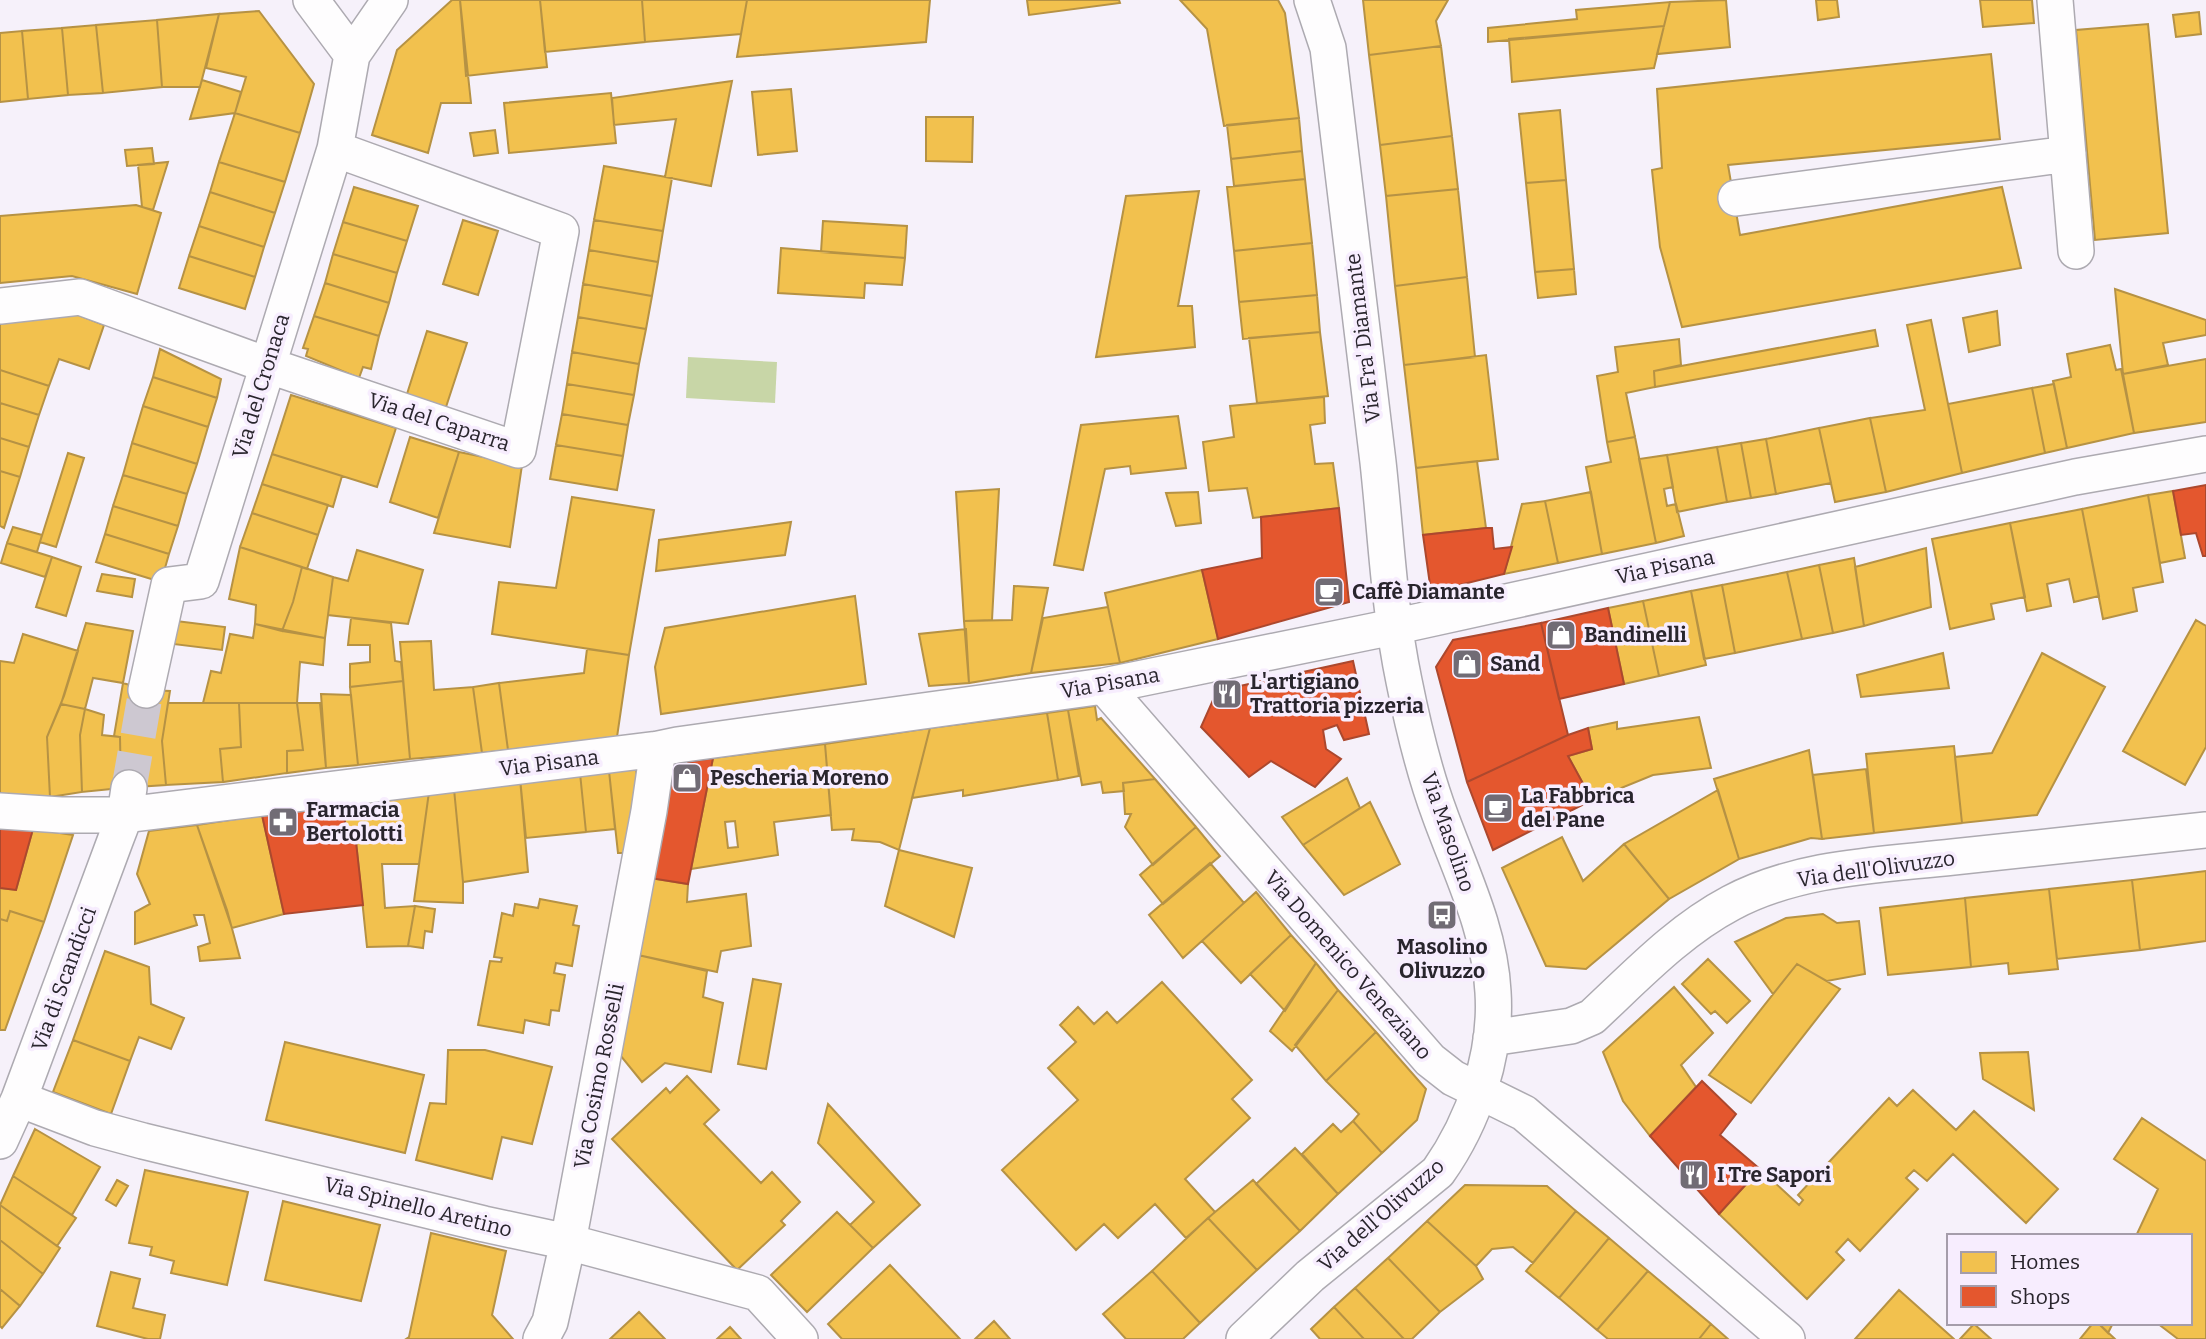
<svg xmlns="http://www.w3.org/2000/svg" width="2206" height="1339" font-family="Bitter,serif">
  <rect width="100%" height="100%" fill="#f6f1fa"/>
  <path fill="#c8d6a7" d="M688,357L777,362L775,403L686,398Z"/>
  <path fill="#f2c14e" stroke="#b69244" stroke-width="2" fill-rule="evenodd" d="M452,0H460L471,103H441L428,153L372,135L397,50Z
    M460,0H540L547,67L466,76Z
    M540,0H642L645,42L545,52Z
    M642,0H747L741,34L645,42Z
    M747,0H930L926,42L737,57Z
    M1027,0H1119L1120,3L1029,15Z
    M1180,0H1278L1285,13L1299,118L1224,126L1207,29Z
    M1363,0H1448L1436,21L1441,46L1369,55Z
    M1726,0L1730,47L1657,54L1670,2Z
    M1816,0H1837L1839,17L1818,20Z
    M1980,0H2032L2034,23L1983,27Z
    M1670,2L1664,26L1488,42V28L1577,19L1576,10Z
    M259,11L314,84L300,133L235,113L246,77L206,68L219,14Z
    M2199,12L2201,34L2176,37L2173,15Z
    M219,14L200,87H162L157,20Z
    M157,20L162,87L103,93L96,25Z
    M2148,24L2168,233L2095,240L2076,30Z
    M96,25L103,93L68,95L62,28Z
    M1664,26L1654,68L1512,82L1509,39Z
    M62,28L68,95L28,99L22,31Z
    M22,31L28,99L0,102V33Z
    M1441,46L1452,136L1380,145L1369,55Z
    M1991,54L2000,139L1728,165L1740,235L2002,187L2021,268L1682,327L1660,247L1652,170L1662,168L1657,89Z
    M202,80L241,92L235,113L190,119Z
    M732,81L711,186L665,177L676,119L614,125L612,98Z
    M791,89L797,151L758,155L752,92Z
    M611,93L616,143L509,153L504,103Z
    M1560,110L1566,180L1526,183L1519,114Z
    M235,113L300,133L285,182L219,162Z
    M926,117H973L972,162L926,161Z
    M1299,118L1302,151L1231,159L1227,125Z
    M495,130L498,153L474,156L470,133Z
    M1452,136L1458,189L1386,196L1380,145Z
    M152,148L154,164L127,166L125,150Z
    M1302,151L1305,179L1234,186L1231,159Z
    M168,162L153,210L142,207L138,165Z
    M219,162L285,182L275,213L210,192Z
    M604,166L672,178L663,231L594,220Z
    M1305,179L1312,243L1234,251L1227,187Z
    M1566,180L1574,269L1535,272L1526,183Z
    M354,187L418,206L407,241L343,222Z
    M1458,189L1467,277L1395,286L1386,196Z
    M1199,191L1178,306H1192L1195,347L1096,357L1126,196Z
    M210,192L275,213L264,247L199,226Z
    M136,205L161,213L137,294L72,276L0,283V216Z
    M463,220L498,231L478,295L443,284Z
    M594,220L663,231L658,262L589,250Z
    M823,221L907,226L905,258L821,252Z
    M343,222L407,241L397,273L333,254Z
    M199,226L264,247L255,277L189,256Z
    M1312,243L1317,295L1239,302L1234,251Z
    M781,248L905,258L902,285L865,283L864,298L778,293Z
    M589,250L658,262L652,296L583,284Z
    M333,254L397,273L389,303L325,283Z
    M189,256L255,277L245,309L179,288Z
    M1574,269L1576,294L1538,298L1535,272Z
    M1467,277L1475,357L1404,365L1395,286Z
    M325,283L389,303L379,336L314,316Z
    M583,284L652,296L646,329L578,317Z
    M2115,289L2206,320V335L2163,343L2168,365L2123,374Z
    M1317,295L1320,332L1243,339L1239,302Z
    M1997,311L2000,345L1969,352L1963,318Z
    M76,314L104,325L89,369L59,359L49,386L0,370V322Z
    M314,316L379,336L371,369L363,367L359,378L306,356L308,349L303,348Z
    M578,317L646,329L639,364L572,352Z
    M1931,320L1962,473L1886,492L1870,418L1925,410L1907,325Z
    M1875,330L1878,346L1655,387L1654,371Z
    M427,331L467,343L445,410L406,397Z
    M1320,332L1328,396L1257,403L1249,338Z
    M1679,339L1681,365L1654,371L1655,387L1626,393L1635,437L1607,442L1597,376L1618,372L1615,347Z
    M2110,345L2116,370L2121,369L2134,433L2067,448L2053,381L2071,377L2067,354Z
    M160,349L221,379L217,398L153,377Z
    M572,352L639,364L634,395L567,384Z
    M1486,355L1498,459L1416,468L1404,365Z
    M2206,359V422L2134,433L2123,374Z
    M0,370L49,386L39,415L0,403Z
    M153,377L217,398L208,427L143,406Z
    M567,384L634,395L628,425L562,414Z
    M2054,384L2067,448L2045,453L2032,388Z
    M2032,388L2045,453L1962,473L1948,404Z
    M291,395L396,428L377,487L272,454Z
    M1324,397L1325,423L1310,425L1315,464L1333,463L1339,508L1253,518L1247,488L1209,491L1203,442L1234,437L1230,406Z
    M0,403L39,415L29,447L0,438Z
    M143,406L208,427L197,464L132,443Z
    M562,414L628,425L623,456L556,445Z
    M1178,416L1186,468L1131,474L1130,466L1105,469L1083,570L1054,565L1081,425Z
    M1870,418L1886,492L1835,502L1819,428Z
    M1819,428L1831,483L1776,494L1766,439Z
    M410,437L459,452L438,518L390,502Z
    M1635,437L1656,543L1602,554L1586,467L1611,462L1607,442Z
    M0,438L29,447L20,477L0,471Z
    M1766,439L1776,494L1751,498L1741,443Z
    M132,443L197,464L187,494L123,475Z
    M1741,443L1751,498L1727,502L1717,447Z
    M556,445L623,456L617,490L550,479Z
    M1717,447L1727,502L1677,512L1667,455Z
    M459,452L522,465L510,547L434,533Z
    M68,453L84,458L56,547L40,542Z
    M272,454L342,476L333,507L262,484Z
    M1667,455L1673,487L1664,489L1667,506L1676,504L1684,536L1656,543L1639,459Z
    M1477,461L1486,528L1423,535L1416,468Z
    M0,471L20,477L4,528L0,526Z
    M123,475L187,494L178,526L113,506Z
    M262,484L328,505L318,535L252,513Z
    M999,489L992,620L964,621L956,492Z
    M2173,491L2185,558L2160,563L2148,495Z
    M1198,492L1201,523L1176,526L1166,493Z
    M1591,492L1602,554L1558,563L1545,501Z
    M2148,495L2163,582L2133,588L2137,611L2103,619L2082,509Z
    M572,497L654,510L629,655L492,634L499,582L556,588Z
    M1545,501L1558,563L1504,574L1522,504Z
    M113,506L178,526L169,554L105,534Z
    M2082,509L2099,596L2074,602L2069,579L2047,584L2051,606L2027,611L2010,523Z
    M252,513L318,535L307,569L240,547Z
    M791,522L785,555L656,571L659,540Z
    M2010,523L2025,597L1991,604L1994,619L1950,629L1932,539Z
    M13,527L42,535L37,552L7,543Z
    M105,534L169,554L161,582L96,562Z
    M7,543L52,557L45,577L1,563Z
    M240,547L302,567L293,602L282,631L255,624L256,605L229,599Z
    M1926,548L1931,607L1864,626L1855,567Z
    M357,550L423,570L408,624L328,615L333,577L348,581Z
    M52,557L81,567L66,616L36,607Z
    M1854,558L1864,626L1833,633L1819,565Z
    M1819,565L1833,633L1802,639L1787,572Z
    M302,567L333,577L325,638L282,631L293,602Z
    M1202,570L1218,639L1120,663L1105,593Z
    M1787,572L1802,639L1735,653L1722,585Z
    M102,574L135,579L132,597L97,591Z
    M1722,585L1735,653L1704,659L1691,591Z
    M1014,586L1048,588L1031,673L969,683L964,621L1012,620Z
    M1691,591L1706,665L1659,676L1643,601Z
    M855,596L866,684L661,714L655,667L665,628Z
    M1643,601L1659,676L1624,684L1608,608Z
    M1108,607L1120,663L1031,673L1043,618Z
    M351,618L391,623L395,661L401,662L403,681L350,687V664L370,662V645H348Z
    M2196,620L2206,626V747L2185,785L2123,751Z
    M176,621L225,627L222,650L173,644Z
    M86,623L133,631L123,683L93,678L85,709L61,704Z
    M255,624L325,638L323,665L300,662L297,703H203L211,671L221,673L230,634L253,638Z
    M966,629L969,683L929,686L919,634Z
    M23,634L78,651L64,696L47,737L50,797L0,795V661L14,663Z
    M431,641L434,690L473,687L482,753L410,759L400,642Z
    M587,649L629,655L617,737L508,750L499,683L584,673Z
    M1943,653L1949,688L1861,697L1857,675Z
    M2042,653L2105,687L2037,815L1962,823L1955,757L1992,753Z
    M403,681L410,759L358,765L350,687Z
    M123,683L146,690L170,691L162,741L166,785L121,788L120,737L114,736Z
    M499,683L508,750L482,753L473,687Z
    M321,694L351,695L358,765L326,768Z
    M168,703H239L241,747L220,749L223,782L166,785L162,741Z
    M239,703H297L303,750L287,751V773L223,782L220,749L241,747Z
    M297,703H320L326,768L287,773V751L303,750Z
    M61,704L85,709L80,735L82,792L50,797L47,737Z
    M1095,706L1097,720L1101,718L1155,779L1123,783L1124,791L1103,793L1101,782L1082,785L1068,710Z
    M85,709L104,715L102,735L120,737L121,788L82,792L80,735Z
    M1068,710L1079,776L1058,780L1047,713Z
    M1047,713L1058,780L963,796V790L912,798L930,728Z
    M1699,717L1711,768L1653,775L1592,800L1568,756L1592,749L1588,728L1617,722V729Z
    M930,728L899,850L880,842L852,840L854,829L832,830L825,744Z
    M825,744L831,815L774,822L778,855L691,869L713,758ZM735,821L738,847L728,848L725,822Z
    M1954,746L1962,823L1874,833L1866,754Z
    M1809,750L1822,839L1811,838L1739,859L1714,779Z
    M636,769L640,804L626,853H618L609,771Z
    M1866,769L1874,833L1822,839L1813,775Z
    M609,771L615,829L586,832L580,773Z
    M580,773L586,832L526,838L520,778Z
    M520,778L528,872L463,882L454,789Z
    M1347,778L1360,808L1303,845L1282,817Z
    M1155,779L1196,827L1153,865L1125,827L1131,814H1125L1123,783Z
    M454,789L463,882V903L414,901L429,792Z
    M1718,790L1739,859L1669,899L1624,844Z
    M429,792L419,864H382L385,908L415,906L408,946L367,947L356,842L349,843L342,806Z
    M1370,802L1400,864L1344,895L1303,845Z
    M262,815L284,914L232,928L197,825Z
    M197,825L227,910L240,958L200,961L198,947L210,943L204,915H194L197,925L135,944V912L150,904L137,874L149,831Z
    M1196,827L1220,856L1163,904L1140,875Z
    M33,829L73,835L44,922L10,911L7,921L0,919V888L16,890Z
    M1562,837L1583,881L1624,844L1669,899L1586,969L1546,966L1502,868Z
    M899,850L972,868L954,937L885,906Z
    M1210,863L1244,903L1183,958L1149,915Z
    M2206,871V941L2140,950L2132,880Z
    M650,878L688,884L687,902L746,894L751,946L721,951L717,972L638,955Z
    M2132,880L2140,950L2057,959L2049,889Z
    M2049,889L2058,969L2009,974L2008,963L1971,967L1965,898Z
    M1256,892L1291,935L1241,983L1202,941Z
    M1965,898L1971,967L1888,975L1880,908Z
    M540,899L577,906L573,925L579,926L572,966L556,963L554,973L565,975L559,1011L551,1010L549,1025L525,1020L523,1033L478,1025L490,961L501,962L502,958L494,957L502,913L513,916L515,904L538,908Z
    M415,906L435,909L432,932L425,931L423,948L408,946Z
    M10,911L44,922L5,1030H0V919L7,921Z
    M1823,914L1837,923L1859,921L1865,974L1827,981L1797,964L1773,994L1735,942L1786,918Z
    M1291,935L1316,963L1285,1011L1250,974Z
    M105,951L149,967L151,1004L184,1018L171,1049L139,1037L130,1061L73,1040Z
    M638,955L707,971L703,997L723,1003L711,1072L665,1063L642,1082L620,1055Z
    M1708,959L1750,1001L1727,1023L1715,1011L1711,1014L1682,984Z
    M1316,963L1338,990L1292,1051L1270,1031Z
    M1797,964L1840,989L1751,1103L1709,1075Z
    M753,979L781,984L766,1069L738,1064Z
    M1162,982L1252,1080L1232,1099L1250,1118L1185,1179L1215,1212L1186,1238L1155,1204L1118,1238L1104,1224L1076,1250L1002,1170L1078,1100L1048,1068L1076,1042L1060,1025L1078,1007L1094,1024L1107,1012L1117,1023Z
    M1674,987L1713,1033L1681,1065L1696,1087L1650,1136L1623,1101L1603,1052Z
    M1338,990L1376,1032L1326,1081L1295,1045Z
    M1376,1032L1426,1089L1417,1120L1382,1153L1353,1121L1359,1114L1326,1081Z
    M73,1040L130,1061L111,1114L53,1092Z
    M285,1042L424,1075L405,1153L266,1120Z
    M448,1050H485L552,1067L532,1144L502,1137L492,1179L416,1160L430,1103L446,1104Z
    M2028,1052L2034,1110L1983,1079L1980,1053Z
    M687,1076L719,1110L704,1124L761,1183L772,1172L800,1202L781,1221L785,1225L737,1270L612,1139L666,1088L670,1093Z
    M1913,1090L1956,1130L1974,1111L2058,1189L2026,1223L1953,1154L1927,1181L1914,1170L1906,1178L1918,1189L1860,1251L1848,1239L1836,1252L1844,1260L1807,1299L1719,1214L1760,1169L1799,1205L1803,1200L1798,1195L1889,1098L1897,1106Z
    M828,1104L920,1205L873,1248L850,1225L874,1202L818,1143Z
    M2142,1118L2206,1161V1339H2178L2157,1323H2190V1236H2136L2158,1189L2114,1159Z
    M1353,1121L1382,1153L1338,1194L1302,1154L1333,1124L1341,1132Z
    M35,1129L100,1167L72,1215L13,1176Z
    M1295,1148L1338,1194L1300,1231L1256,1184Z
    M145,1170L248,1192L227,1285L171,1273L174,1261L150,1255L152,1247L129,1243Z
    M13,1176L76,1218L57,1246L0,1205Z
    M117,1180L128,1186L116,1206L106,1200Z
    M1253,1180L1300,1231L1257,1270L1208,1218Z
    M1465,1185L1547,1186L1576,1211L1533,1263L1513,1247L1492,1249L1476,1266L1427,1221Z
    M283,1201L380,1225L361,1301L265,1280Z
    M0,1205L60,1248L43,1274L0,1240Z
    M1576,1211L1609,1238L1559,1298L1526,1271Z
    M837,1212L873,1248L807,1312L771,1275Z
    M1208,1218L1257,1270L1200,1323L1152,1271Z
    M1427,1221L1476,1266L1483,1279L1440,1312L1388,1258Z
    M431,1233L506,1251L492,1315L513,1339H406L409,1337Z
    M1609,1238L1648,1271L1597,1330L1559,1298Z
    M0,1240L43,1274L20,1306L0,1289Z
    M1388,1258L1440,1312L1412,1339H1404L1355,1288Z
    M890,1265L960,1339H842L828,1324Z
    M1152,1271L1200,1323L1183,1339H1126L1103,1314Z
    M1648,1271L1711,1324L1699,1339H1608L1597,1330Z
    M111,1272L140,1279L133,1308L165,1315L160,1339H148L97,1326Z
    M1355,1288L1403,1338L1401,1339H1364L1334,1307Z
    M0,1289L20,1306L2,1328L0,1326Z
    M1899,1290L1954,1339H1855Z
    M1334,1307L1364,1339H1320L1311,1329Z
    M639,1312L665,1339H610Z
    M994,1321L1010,1339H975Z
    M2093,1323H2098L2115,1339H2080Z
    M2098,1323H2113L2108,1333Z
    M1711,1324L1728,1339H1699Z
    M1974,1324L1991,1339H1960Z
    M730,1327L741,1339H717Z"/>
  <path fill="#e4572e" stroke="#ac482e" stroke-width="2" d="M2206,485V556H2203L2196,533L2181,535L2173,491Z
    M1339,508L1349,602L1218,639L1202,570L1262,558L1261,517Z
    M1486,528H1492L1494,549L1512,547L1504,574L1431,592L1423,535Z
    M1608,608L1624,684L1559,699L1541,623Z
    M1541,623L1568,735L1467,782L1436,667L1453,640Z
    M1353,661L1369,734L1344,740L1337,725L1323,730L1326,749L1341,759L1315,787L1271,761L1249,777L1201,727L1217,691Z
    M1588,728L1592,749L1568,756L1592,800L1493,850L1467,782L1568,735Z
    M713,758L688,884L650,878L672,780L689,762Z
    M342,806L349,843L356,842L363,905L284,914L262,815Z
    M0,826L33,829L16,890L0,888Z
    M1702,1081L1736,1114L1720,1135L1760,1169L1719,1214L1650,1136Z"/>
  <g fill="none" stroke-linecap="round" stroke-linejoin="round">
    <path stroke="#cdc8d1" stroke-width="35" stroke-dasharray="35 18" stroke-linecap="butt" d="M129,788L146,690"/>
    <g stroke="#adaab1" stroke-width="38">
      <path id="minor" d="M311,0L352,55
        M2055,0L2076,251
        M1736,198L2068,154
        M0,306L80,297L267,365L518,450L561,231L335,149
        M1104,686L1430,1060L1453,1078L1524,1113L1787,1339
        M146,690L169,585L201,581L335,149L352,55L390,0
        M0,811L61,815H125L658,749L677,745L1104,686L1393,627L2075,477L2206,454
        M1491,1038L1571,1026L1592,1017C1636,976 1678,931 1731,903C1798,867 1880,865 1953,857C2037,848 2122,839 2206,830
        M19,1099L95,1128L143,1141L484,1224L568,1242L758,1293L800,1339
        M0,1141L19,1099L115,841L125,815L129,788
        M541,1339L550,1322L568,1242L649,811L658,749
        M1244,1339L1310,1276L1438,1172C1474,1121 1497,1054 1493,992C1490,930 1461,873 1440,815C1424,772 1413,726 1404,681C1389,609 1386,535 1378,462C1362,324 1344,186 1328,48L1312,0"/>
    </g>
    <use href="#minor" stroke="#fefdfe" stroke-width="35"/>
  </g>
  <defs>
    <g id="cafe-square" transform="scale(1.575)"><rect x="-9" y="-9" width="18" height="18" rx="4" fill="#716c75" stroke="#f7edfe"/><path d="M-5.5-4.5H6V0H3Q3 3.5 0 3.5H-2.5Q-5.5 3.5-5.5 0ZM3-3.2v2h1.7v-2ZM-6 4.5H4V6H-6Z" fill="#fff"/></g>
    <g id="shop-square" transform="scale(1.575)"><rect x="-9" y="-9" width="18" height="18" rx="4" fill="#716c75" stroke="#f7edfe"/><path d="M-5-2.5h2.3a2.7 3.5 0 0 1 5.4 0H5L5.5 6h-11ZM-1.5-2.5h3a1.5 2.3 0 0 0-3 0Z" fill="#fff"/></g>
    <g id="restaurant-square" transform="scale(1.575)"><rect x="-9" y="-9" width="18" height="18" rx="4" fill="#716c75" stroke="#f7edfe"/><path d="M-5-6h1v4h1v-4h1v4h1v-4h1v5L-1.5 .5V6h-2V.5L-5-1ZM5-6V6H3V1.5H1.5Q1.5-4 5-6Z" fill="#fff"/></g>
    <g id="pharmacy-square" transform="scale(1.575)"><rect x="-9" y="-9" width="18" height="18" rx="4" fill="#716c75" stroke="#f7edfe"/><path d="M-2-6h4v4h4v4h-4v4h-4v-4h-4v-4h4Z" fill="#fff"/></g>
    <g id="bus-square" transform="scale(1.575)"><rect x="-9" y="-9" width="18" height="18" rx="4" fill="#716c75" stroke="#f7edfe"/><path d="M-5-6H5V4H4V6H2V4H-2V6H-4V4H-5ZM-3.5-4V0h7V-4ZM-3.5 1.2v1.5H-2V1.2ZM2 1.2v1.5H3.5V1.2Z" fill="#fff"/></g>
  </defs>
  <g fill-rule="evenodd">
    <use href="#cafe-square" x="1329" y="592"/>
    <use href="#shop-square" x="1561" y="635"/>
    <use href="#shop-square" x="1467" y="664"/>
    <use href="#restaurant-square" x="1227" y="694"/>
    <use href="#shop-square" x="687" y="778"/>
    <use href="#cafe-square" x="1498" y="808"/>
    <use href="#pharmacy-square" x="283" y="822"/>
    <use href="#bus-square" x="1442" y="915"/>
    <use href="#restaurant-square" x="1694" y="1175"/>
  </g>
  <g text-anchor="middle" stroke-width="7" stroke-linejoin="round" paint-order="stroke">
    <g font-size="21" fill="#29252d" stroke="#f7edfe">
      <text transform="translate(1363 338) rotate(-97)" y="7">Via Fra' Diamante</text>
      <text transform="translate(261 386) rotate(-73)" y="7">Via del Cronaca</text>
      <text transform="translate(439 422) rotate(18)" y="7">Via del Caparra</text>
      <text transform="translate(1665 567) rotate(-12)" y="7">Via Pisana</text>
      <text transform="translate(1110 683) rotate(-10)" y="7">Via Pisana</text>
      <text transform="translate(549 763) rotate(-7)" y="7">Via Pisana</text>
      <text transform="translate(1448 832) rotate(71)" y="7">Via Masolino</text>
      <text transform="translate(1876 869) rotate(-8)" y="7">Via dell'Olivuzzo</text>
      <text transform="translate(1348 965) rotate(49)" y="7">Via Domenico Veneziano</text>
      <text transform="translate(64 979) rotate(-70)" y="7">Via di Scandicci</text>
      <text transform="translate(599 1076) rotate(-79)" y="7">Via Cosimo Rosselli</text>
      <text transform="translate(418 1207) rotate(14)" y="7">Via Spinello Aretino</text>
      <text transform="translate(1381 1215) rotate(-41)" y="7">Via dell'Olivuzzo</text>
    </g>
    <g font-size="21" font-weight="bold" fill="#29252d" stroke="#f7edfe" text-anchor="start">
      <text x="1352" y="599">Caffè Diamante</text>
      <text x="1584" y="642">Bandinelli</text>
      <text x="1490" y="671">Sand</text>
      <text x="1250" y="689">L'artigiano<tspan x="1250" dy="24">Trattoria pizzeria</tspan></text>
      <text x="710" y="785">Pescheria Moreno</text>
      <text x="1521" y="803">La Fabbrica<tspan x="1521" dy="24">del Pane</tspan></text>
      <text x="306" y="817">Farmacia<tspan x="306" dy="24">Bertolotti</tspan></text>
      <text x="1442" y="954" text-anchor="middle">Masolino<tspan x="1442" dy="24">Olivuzzo</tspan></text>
      <text x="1717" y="1182">I Tre Sapori</text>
    </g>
  </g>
  <rect x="1947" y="1234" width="245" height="91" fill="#f7edfe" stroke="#a59daa" stroke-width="2"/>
  <rect x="1961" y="1252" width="35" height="21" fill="#f2c14e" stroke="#a59daa" stroke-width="2"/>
  <text x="2010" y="1269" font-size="21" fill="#29252d">Homes</text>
  <rect x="1961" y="1286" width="35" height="21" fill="#e4572e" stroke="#a59daa" stroke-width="2"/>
  <text x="2010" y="1304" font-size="21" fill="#29252d">Shops</text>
</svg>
